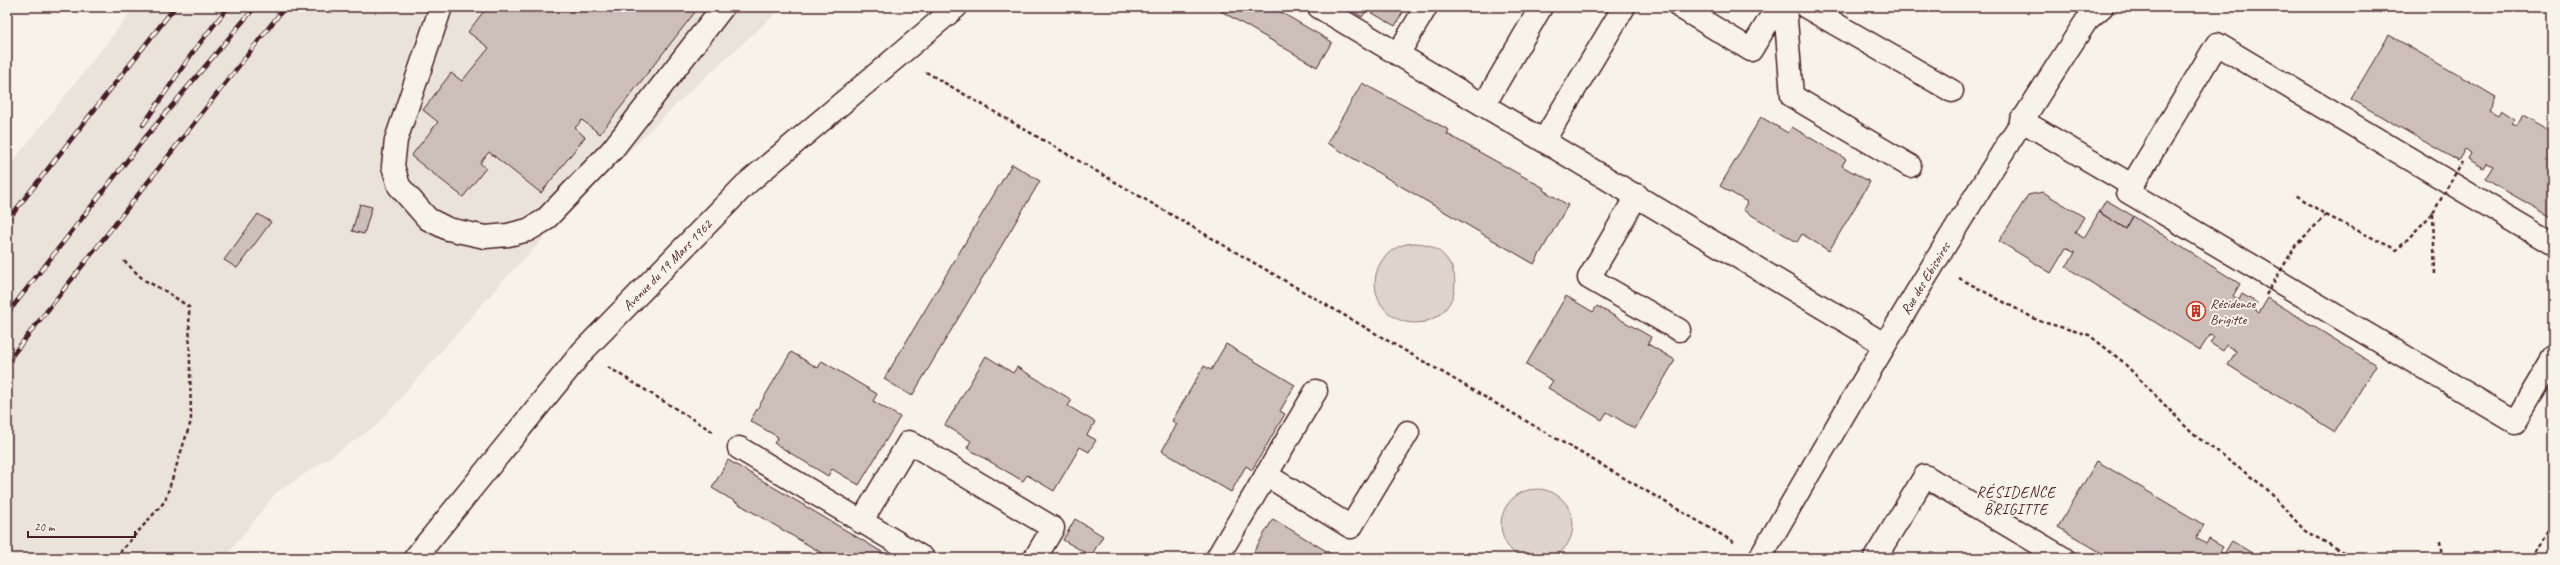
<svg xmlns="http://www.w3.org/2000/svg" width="2560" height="565" font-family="Caveat,sans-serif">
  <rect width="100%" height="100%" fill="#f7f3e8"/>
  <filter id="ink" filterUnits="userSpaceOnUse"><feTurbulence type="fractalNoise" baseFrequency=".025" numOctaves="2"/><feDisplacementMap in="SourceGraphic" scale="8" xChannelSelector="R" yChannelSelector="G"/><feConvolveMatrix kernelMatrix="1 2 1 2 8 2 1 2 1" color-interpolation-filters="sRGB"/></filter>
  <g filter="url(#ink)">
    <path fill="#eae3da" d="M135,7H783L690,91L620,160L508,275L376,426L275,494L225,558H7V169Z"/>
    <path fill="#ded4cc" stroke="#947a7c" d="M1375 283a40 40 0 1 1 80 0a40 40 0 1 1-80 0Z
      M1501 525a36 36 0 1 1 72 0a36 36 0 1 1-72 0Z"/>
    <path fill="#ccbfb9" stroke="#4a1f2b" d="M487,7H699L600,134L582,120L575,128L585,137L541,193L489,152L480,163L486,168L463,197L411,156L438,122L423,110L451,73L462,81L489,48L468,32Z
      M1214,7H1272L1332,42L1317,67Z
      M1346,7H1406L1395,26L1367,10L1362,17Z
      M2389,35L2496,97L2489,110L2498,115L2501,110L2515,119L2512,124L2517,126L2523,115L2553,132V218L2485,179L2493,166L2487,163L2484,168L2468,159L2471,153L2465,149L2458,161L2351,99Z
      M1362,83L1449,130L1447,134L1544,188L1543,190L1568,205L1534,264L1327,143Z
      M1761,117L1788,133L1792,127L1846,159L1842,166L1870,182L1829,251L1802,234L1797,242L1743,210L1747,202L1720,186Z
      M1012,164L1040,181L912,396L884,379Z
      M2043,192L2084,217L2075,233L2084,238L2099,212L2126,229L2133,216L2240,284L2233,296L2239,300L2242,294L2257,303L2254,309L2259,313L2268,298L2376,365L2335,432L2228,365L2236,351L2226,345L2223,351L2210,343L2214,337L2210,335L2200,350L2066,267L2075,253L2066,248L2051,273L1999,241L2028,195Z
      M2106,200L2133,216L2126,229L2099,212Z
      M360,204L372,207L364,234L352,231Z
      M258,214L271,222L237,268L224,260Z
      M1566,296L1593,312L1597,306L1651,337L1648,344L1675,360L1635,429L1607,412L1602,420L1548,388L1553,381L1526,365Z
      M1226,344L1295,385L1280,411L1285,414L1252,470L1246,466L1231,492L1162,451L1177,424L1172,421L1204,366L1211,370Z
      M791,352L818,368L822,361L877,394L873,401L900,417L859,485L832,469L828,476L774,443L778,437L750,421Z
      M986,356L1013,373L1017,367L1072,400L1068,406L1095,422L1087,435L1096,440L1089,452L1080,447L1054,491L1027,475L1023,481L967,448L971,441L945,425Z
      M728,460L892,558H830L712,488Z
      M2097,461L2204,525L2196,538L2206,544L2209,539L2223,547L2220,552L2224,554L2232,541L2260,558H2110L2058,527Z
      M1075,519L1103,536L1091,556L1063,540Z
      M1273,519L1338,558H1250Z"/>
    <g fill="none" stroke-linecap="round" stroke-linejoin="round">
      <g stroke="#4a1f2b" stroke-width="25">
        <g id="minor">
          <path d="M441,7L396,140L393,166L399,186L428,219L448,229L485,237L508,235L528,230L545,220L612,150L723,7"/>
          <path d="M1319,7L1884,344"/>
          <path d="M1680,7L1751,50L1777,7"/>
          <path d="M1785,7L1792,96L1910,166"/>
          <path d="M1806,7L1952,91"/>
          <path d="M1398,54L1426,7"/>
          <path d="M1484,105L1541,7"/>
          <path d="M2021,120L2133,186"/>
          <path d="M1544,140L1624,7"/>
          <path d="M1637,195L1589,278L1679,330"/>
          <path d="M2553,244L2217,44L2128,192L2515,422L2553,358"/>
          <path d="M739,448L923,558"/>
          <path d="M1266,475L1351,527L1408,432"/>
          <path d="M861,522L909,442L1053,528L1035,558"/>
          <path d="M1217,558L1316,391"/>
          <path id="s1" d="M1760,558C1865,376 1972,196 2087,20L2102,7"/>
          <path d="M1875,558L1925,476L2063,558"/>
        </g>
      </g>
      <g stroke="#4a1f2b" stroke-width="25">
        <g id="major">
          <path id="s2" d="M415,558L583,351L745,185L956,7"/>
        </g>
      </g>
      <path stroke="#4a1f2b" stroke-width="2.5" stroke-dasharray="4 3" stroke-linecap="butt" d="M926,72L1734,542
        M2433,214L2435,275
        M2326,215L2397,250L2433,213
        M2291,254L2295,246L2326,215L2296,195
        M1959,278L2039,321L2089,335L2122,361L2193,434L2266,488L2305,531L2354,558
        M608,367L715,433
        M2440,541L2442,558
        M115,558L165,501L191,421L189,307L167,292L144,280L124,261
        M2532,558L2553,521"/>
      <use href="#minor" stroke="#f7f3e8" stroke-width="22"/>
      <use href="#major" stroke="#f7f3e8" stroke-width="22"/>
      <g stroke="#4a1f2b" stroke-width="4.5">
        <path id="rail" d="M143,125L193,52L228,7
          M7,221L175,7
          M7,314L144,139L255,7
          M7,362L285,7"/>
      </g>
      <use href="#rail" stroke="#f7f3e8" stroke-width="3" stroke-dasharray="9" stroke-linecap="butt"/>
      <path stroke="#4a1f2b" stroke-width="2.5" stroke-dasharray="4 3" stroke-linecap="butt" d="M2433,213L2462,162
        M2266,295L2290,255"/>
    </g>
  </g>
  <defs>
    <g id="building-ring" transform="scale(1)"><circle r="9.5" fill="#f7f3e8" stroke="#c8321e" stroke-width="1.5"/><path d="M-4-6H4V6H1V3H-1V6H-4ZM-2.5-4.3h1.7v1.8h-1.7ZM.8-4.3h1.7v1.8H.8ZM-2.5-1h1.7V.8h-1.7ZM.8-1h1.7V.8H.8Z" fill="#c8321e"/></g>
  </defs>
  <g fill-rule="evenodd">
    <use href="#building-ring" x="2196" y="311"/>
  </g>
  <g text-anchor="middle" stroke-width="4" stroke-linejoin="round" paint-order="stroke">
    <g font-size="14" fill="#4a1f2b" stroke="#f7f3e8">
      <text dy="5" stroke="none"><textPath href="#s2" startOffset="387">Avenue du 19 Mars 1962</textPath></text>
      <text dy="5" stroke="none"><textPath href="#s1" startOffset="325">Rue des Ebisoires</textPath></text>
    </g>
    <g font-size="14" fill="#4a1f2b" stroke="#f7f3e8" text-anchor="start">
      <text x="2210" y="308">Résidence<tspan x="2210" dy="16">Brigitte</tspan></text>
    </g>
    <g font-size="15" letter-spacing="1" fill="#4a1f2b" stroke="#f7f3e8">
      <text x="2016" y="497">RÉSIDENCE<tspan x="2016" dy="17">BRIGITTE</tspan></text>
    </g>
  </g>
  <rect width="2560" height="565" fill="none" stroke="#f7f3e8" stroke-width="24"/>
  <rect x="12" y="12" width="2536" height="541" fill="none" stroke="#4a1f2b" stroke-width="1.5" filter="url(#ink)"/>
  <path d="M28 531v6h107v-6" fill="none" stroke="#4a1f2b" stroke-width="2"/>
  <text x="34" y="531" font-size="12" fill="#4a1f2b" stroke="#f7f3e8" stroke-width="3" paint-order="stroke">20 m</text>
</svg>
